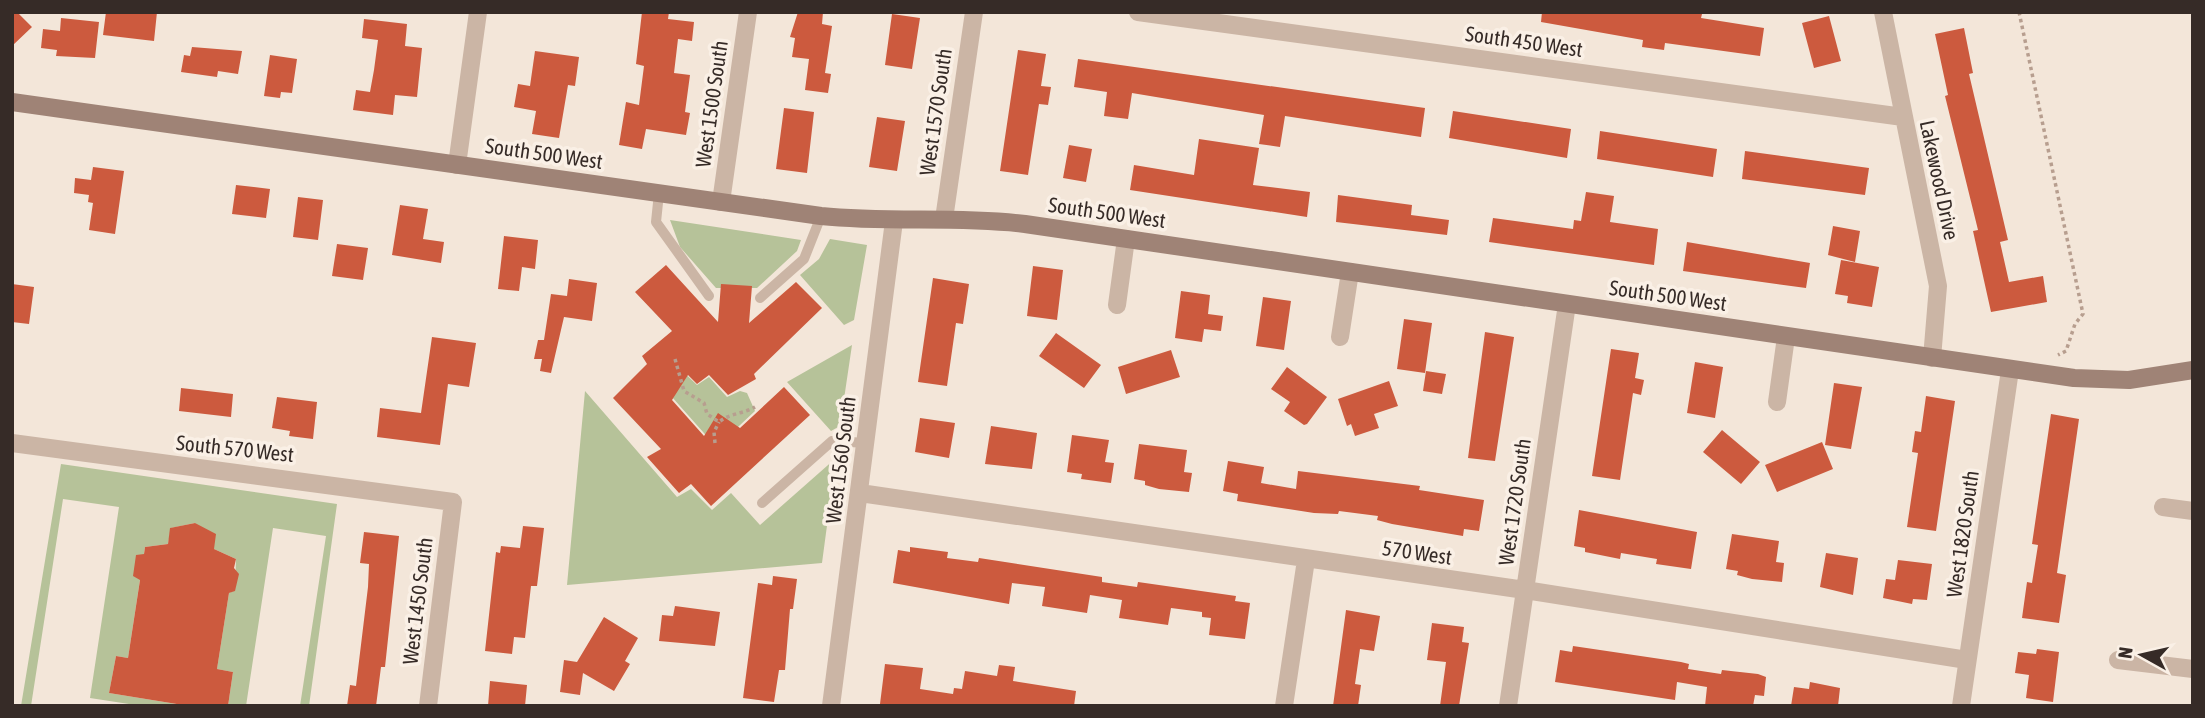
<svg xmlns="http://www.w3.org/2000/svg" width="2205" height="718" font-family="'Asap Condensed',sans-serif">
  <rect width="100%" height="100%" fill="#f3e6d9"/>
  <path fill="#b6c299" d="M670,220L801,240L797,251L757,288H716L680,247Z
    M830,239L867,245L854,320L844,325L800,275L819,259Z
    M852,345L840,426L831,431L787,382Z
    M674,363L697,385L709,377L727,397L740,391L747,393L755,411L723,441H711L656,379Z
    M585,391L677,497L691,489L712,510L731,493L760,525L836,458L822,563L567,585Z
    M61,464L337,504L309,706H300L326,536L273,528L246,706H228L233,672L217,669L229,593L235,590L236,559L214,549L195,523L171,528L168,544L145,547L128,658L116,656L109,693L189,706H142L90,698L119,507L63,499L31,706H21Z"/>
  <path fill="#cc5a3e" d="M12,12H17L32,27L12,46Z
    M106,12H157L154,41L103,35Z
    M642,12H669L668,19L694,22L692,41L678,39L674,73L690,75L685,112L690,113L686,135L646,129L642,149L619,145L626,102L639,105L644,66L636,64Z
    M798,12H823L822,24L832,26L825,73L831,74L828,93L805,90L809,59L792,57L795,38L790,37Z
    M1542,12H1689L1702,14L1701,18L1764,28L1760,56L1665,43L1664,50L1642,47L1643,40L1541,22Z
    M892,14L920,18L912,69L885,65Z
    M1829,16L1841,61L1814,68L1802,23Z
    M61,18L99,22L95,58L56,56L57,50L41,48L43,29L60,31Z
    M364,19L407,24L405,46L422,48L417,97L395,95L393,115L353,110L356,90L370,92L374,70L378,40L362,38Z
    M1964,28L1973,73L1969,74L2008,240L2000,242L2009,282L2043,276L2047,302L1991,312L1973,231L1978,230L1945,96L1948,95L1935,34Z
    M192,47L242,51L238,74L218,71L217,77L181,72L184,55L190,56Z
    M1018,50L1046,54L1041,86L1051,87L1048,105L1039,104L1028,175L1000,171Z
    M535,51L579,57L575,86L568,85L559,138L532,134L536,111L514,107L518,84L530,86Z
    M270,55L297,59L292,93L281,92L280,98L264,96Z
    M1078,59L1425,108L1421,137L1285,116L1280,147L1259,144L1264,115L1132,93L1128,119L1104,116L1107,92L1074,87Z
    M784,108L814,112L807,173L776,169Z
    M1453,111L1571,129L1567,158L1449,138Z
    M877,117L905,121L897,171L869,167Z
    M1600,131L1717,149L1713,177L1597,159Z
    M1199,139L1259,148L1253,185L1310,192L1307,217L1130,190L1134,165L1194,175Z
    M1069,145L1092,149L1086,182L1063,178Z
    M1745,151L1869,168L1865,195L1742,179Z
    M93,167L124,171L115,234L89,230L93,203L88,202L89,195L74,193L75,178L91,180Z
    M236,185L270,189L266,218L232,214Z
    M1586,192L1614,196L1610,222L1658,229L1654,265L1489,242L1493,218L1573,229L1574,220L1581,221Z
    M1338,195L1412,205L1411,215L1449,220L1447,235L1336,222Z
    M298,197L323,200L318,240L293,237Z
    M400,205L428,209L423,239L444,242L441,263L392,255Z
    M1833,226L1860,231L1855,262L1828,255Z
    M504,236L538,240L535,269L522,267L519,291L498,289Z
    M1687,242L1810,263L1806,288L1683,271Z
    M337,244L368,248L363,280L332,276Z
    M1841,260L1879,267L1872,307L1847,303L1848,296L1835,294Z
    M666,265L718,322L721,284L752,286L749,323L796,282L822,308L754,374L756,379L728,395L709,375L697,384L688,375L672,400L704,436L718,413L740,428L784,387L810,415L711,506L691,484L679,493L647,457L661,449L613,398L647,364L642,356L672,331L635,292Z
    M1033,266L1063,270L1057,320L1027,316Z
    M933,278L969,284L963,324L956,323L947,386L918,382Z
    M569,279L597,283L592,321L564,317L551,373L540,371L542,359H534L538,340H544L551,294L567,296Z
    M12,284L34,287L29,324L12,322Z
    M1181,291L1210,295L1208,314L1223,316L1221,331L1204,329L1202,342L1175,338Z
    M1263,297L1291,301L1284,350L1256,346Z
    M1404,319L1432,323L1425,373L1397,369Z
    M1485,332L1514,337L1495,461L1468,458Z
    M1056,333L1101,365L1084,388L1039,356Z
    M432,337L476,343L469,387L448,384L440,445L377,437L380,408L421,413Z
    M1611,349L1639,353L1635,378L1644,380L1641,395L1633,393L1620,480L1592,476Z
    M1171,350L1180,377L1126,394L1118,367Z
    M1695,362L1723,367L1715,418L1687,413Z
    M1287,367L1327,397L1307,424L1304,425L1284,411L1290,402L1271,389Z
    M1426,371L1446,374L1442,394L1423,391Z
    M1389,381L1398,406L1374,414L1379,428L1355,436L1351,424L1347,426L1338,399Z
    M1834,383L1862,387L1851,449L1825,445Z
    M181,388L233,394L231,417L179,411Z
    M1926,396L1955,401L1936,531L1907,527L1918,453L1912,452L1915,431L1921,432Z
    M277,397L317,402L313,439L289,436L290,431L272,428Z
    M2051,414L2079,419L2057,573L2066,575L2059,623L2022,618L2027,582L2032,583L2038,545L2032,544Z
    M920,418L955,423L949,458L915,452Z
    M991,426L1037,433L1032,469L985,464Z
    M1722,430L1760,462L1741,484L1703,452Z
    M1072,435L1109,440L1105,462L1114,463L1111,483L1081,479L1082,474L1067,472Z
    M1822,442L1833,469L1777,492L1765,465Z
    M1139,444L1187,450L1184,472L1192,473L1189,492L1159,489L1145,485V481L1134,479Z
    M1228,461L1264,467L1261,483L1296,489L1298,471L1420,486L1419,490L1484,500L1479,531L1464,529L1463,536L1392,524L1377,520L1378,516L1339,511L1338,514L1314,513L1237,501L1238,494L1223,491Z
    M1579,510L1697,532L1691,569L1656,564L1657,559L1621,553L1620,559L1585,552V548L1574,546Z
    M195,523L216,534L214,549L236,559L234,568L239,574L235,591L229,593L217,669L233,672L228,706H189L109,693L116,656L128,658L140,580L133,576L136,555L144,554L145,547L168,544L170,528Z
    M523,526L544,528L537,586H531L525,638L514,637L512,654L485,651L496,552L500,553L501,546L520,548Z
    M364,532L399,536L385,667H381L376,706H347L350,685L356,686L368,587L369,564L360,563Z
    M1732,534L1779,541L1776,562L1784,563L1782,582L1752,579L1737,575L1738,571L1726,569Z
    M910,547L948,552L947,558L978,562L979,558L1102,577V582L1137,587L1138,582L1236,596L1235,601L1250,603L1245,639L1209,635L1211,618L1202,617V612L1171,608L1168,625L1119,618L1122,600L1090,595L1087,613L1042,606L1045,587L1012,583L1009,604L893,583L898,550L910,552Z
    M1826,553L1858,558L1853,595L1820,587Z
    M1898,560L1932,564L1927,600L1913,599L1912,604L1883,598L1886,579L1895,580Z
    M773,576L797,579L793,609H790L785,670H779L774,702L743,698L758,583L772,585Z
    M675,606L720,612L715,646L659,641L662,615L673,616Z
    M1346,610L1380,616L1374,651L1360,649L1355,684L1361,685L1358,706H1333Z
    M604,617L638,638L625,661L630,664L614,691L583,673L580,695L560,692L564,660L577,662Z
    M1432,623L1464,627L1462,642L1469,643L1459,706H1440L1446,662L1427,660Z
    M1573,646L1681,662L1689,664L1688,669L1721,674L1722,670L1758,674L1766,677L1764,696L1755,695L1753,706H1705L1707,687L1677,682L1675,700L1555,682L1560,650L1572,652Z
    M2037,649L2059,652L2053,702L2026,698L2029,675L2015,673L2018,652L2036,654Z
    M885,664L923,668L920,689L953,694L954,688L962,689L965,671L997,676L999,665L1015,667L1013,681L1076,691L1074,706L880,704Z
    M490,681L527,685L525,706H488Z
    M1810,682L1840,688L1838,706H1791L1794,687L1809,689Z"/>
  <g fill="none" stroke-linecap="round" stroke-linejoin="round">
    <path stroke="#b79e8f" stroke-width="3.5" stroke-dasharray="3.5 3.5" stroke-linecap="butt" d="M2019,12L2083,314L2075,324L2066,351L2058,355
      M675,359L684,391L704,403L707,414L719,422C730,413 743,414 755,407
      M715,443L714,432L719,422"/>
    <path stroke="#cbb5a5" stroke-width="10" d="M659,193L656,222L709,296
      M760,298L804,259L821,216
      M762,503L832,441L867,443"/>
    <path stroke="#cbb5a5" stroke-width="18" d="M1138,12L1903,117
      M1883,12L1938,286L1932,358
      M457,165L478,12
      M721,202L748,12
      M944,219L974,12
      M1117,305L1126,239
      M1340,337L1350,272
      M1777,402L1786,337
      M12,443L453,502L428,706
      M860,493L1525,590L1967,660
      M2163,507L2193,511
      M2118,660L2193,669
      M831,706L894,221
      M1284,706L1306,560
      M1508,706L1567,304
      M1961,706L2010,370"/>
    <path stroke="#9f8376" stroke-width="18" d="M12,102L821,216C889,223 957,216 1025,224L2074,378L2129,380L2193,370"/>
  </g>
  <g text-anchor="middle" stroke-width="7" stroke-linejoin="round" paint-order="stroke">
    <g font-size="21" fill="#362b27" stroke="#faf0e6">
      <text transform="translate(1524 42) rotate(8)" y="7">South 450 West</text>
      <text transform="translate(712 104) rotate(-82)" y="7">West 1500 South</text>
      <text transform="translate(936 112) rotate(-82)" y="7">West 1570 South</text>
      <text transform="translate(544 154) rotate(8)" y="7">South 500 West</text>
      <text transform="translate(1939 180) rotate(78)" y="7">Lakewood Drive</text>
      <text transform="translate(1107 213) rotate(8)" y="7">South 500 West</text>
      <text transform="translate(1668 296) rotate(8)" y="7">South 500 West</text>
      <text transform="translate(235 449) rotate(6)" y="7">South 570 West</text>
      <text transform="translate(841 460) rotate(-83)" y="7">West 1560 South</text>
      <text transform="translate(1515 502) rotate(-82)" y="7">West 1720 South</text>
      <text transform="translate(1963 534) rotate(-82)" y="7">West 1820 South</text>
      <text transform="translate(1417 553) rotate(8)" y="7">570 West</text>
      <text transform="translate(418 601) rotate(-83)" y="7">West 1450 South</text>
    </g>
  </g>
  <rect width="2205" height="718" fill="none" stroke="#362b27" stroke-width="28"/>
  <g transform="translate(2142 655) rotate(278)" stroke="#faf0e6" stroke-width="5" paint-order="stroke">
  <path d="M0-5L12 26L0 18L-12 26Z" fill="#362b27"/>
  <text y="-10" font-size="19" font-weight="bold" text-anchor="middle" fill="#362b27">N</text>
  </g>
</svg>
